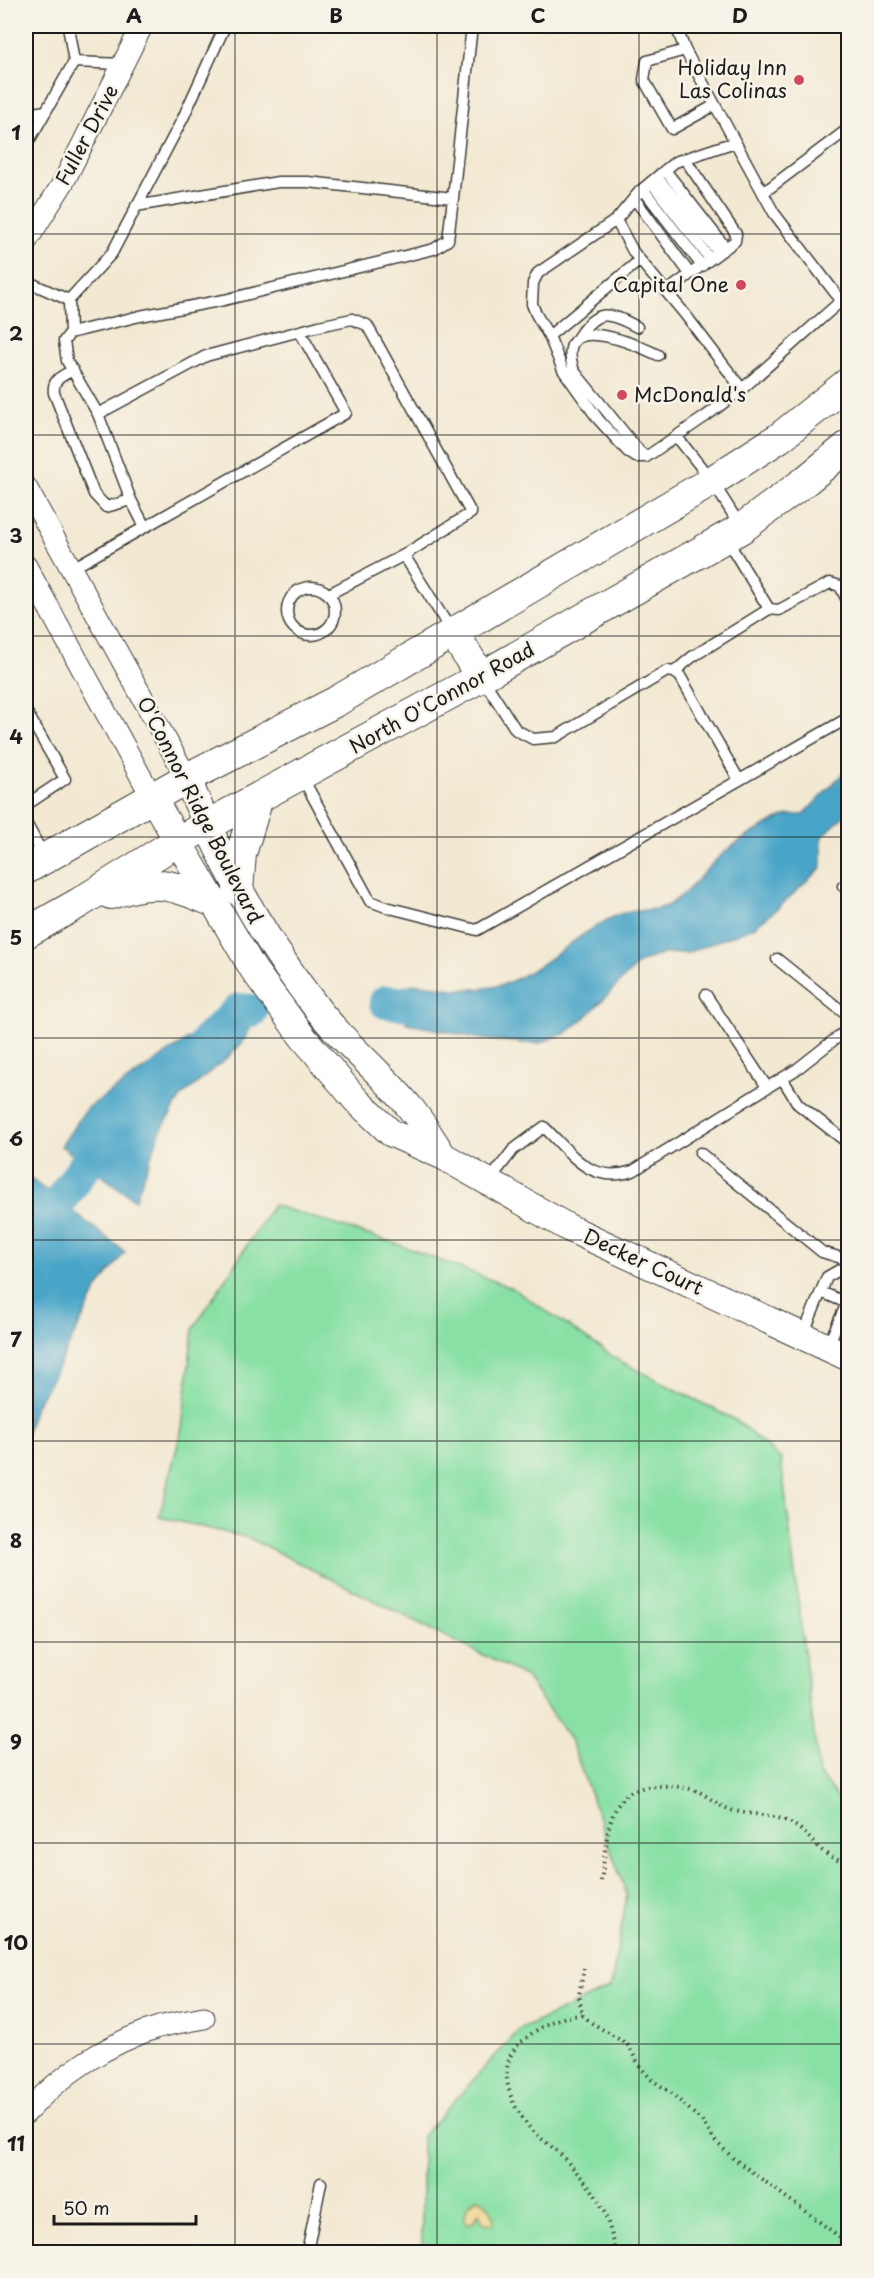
<svg xmlns="http://www.w3.org/2000/svg" width="874" height="2278" font-family="'Playpen Sans',sans-serif">
  <rect width="100%" height="100%" fill="#f7f3e8"/>
  <filter id="ink" filterUnits="userSpaceOnUse"><feTurbulence type="fractalNoise" baseFrequency=".0167" numOctaves="2"/><feDisplacementMap in="SourceGraphic" scale="12" xChannelSelector="R" yChannelSelector="G"/><feConvolveMatrix kernelMatrix="1 2 1 2 8 2 1 2 1" color-interpolation-filters="sRGB"/></filter>
  <filter id="wash" filterUnits="userSpaceOnUse"><feTurbulence type="fractalNoise" baseFrequency=".008" numOctaves="4" result="noise"/><feDisplacementMap in="SourceGraphic" scale="24" xChannelSelector="R" yChannelSelector="G"/><feGaussianBlur stdDeviation="1.35" result="paint"/><feColorMatrix in="noise" values="0 0 0 0 0 0 0 0 0 0 0 0 0 0 0 0 0 1.4 0 .05"/><feComposite in="paint" operator="in"/></filter>
  <g filter="url(#wash)">
    <rect width="100%" height="100%" fill="#f3e9d3"/>
    <path fill="#88e0a4" stroke="#527e60" stroke-width="1.5" d="M273,1205L400,1245L512,1288L620,1361L737,1421L781,1459L819,1774L848,1811V2252H422V2136L519,2030L611,1987L627,1895L571,1741L525,1676L249,1538L159,1517L182,1428L193,1329Z"/>
    <path fill="#eeda9e" stroke="#857b5d" stroke-width="1.5" d="M477,2198C489,2203 494,2211 494,2224L483,2223L479,2213L472,2223H465C464,2211 467,2204 477,2198Z"/>
    <path fill="#4aa5c8" stroke="#336072" stroke-width="1.5" d="M848,768V812L822,837V867L777,909L754,927L687,953L662,954L639,963L586,1017L566,1033L539,1043H522L481,1039L406,1023L401,988C417,980 437,987 454,989C471,990 488,989 504,984C545,969 577,933 617,915C633,908 650,913 666,906C690,894 705,867 726,851C740,840 769,823 785,816C791,814 798,815 803,815Z
      M239,1010L251,1027L243,1042L226,1059L181,1097L160,1132L135,1200L61,1146L86,1109L229,1011Z
      M26,1175L125,1252L98,1288L53,1377L35,1407L26,1435Z"/>
    <g fill="none" stroke-linecap="round" stroke-linejoin="round">
      <path stroke="#4aa5c8" stroke-width="34" d="M386,1002L449,1007
        M206,1042L239,1010L251,1011
        M26,1262L60,1201L113,1125"/>
    </g>
  </g>
  <g filter="url(#ink)">
    <g fill="none" stroke-linecap="round" stroke-linejoin="round">
      <g stroke="#3c3b37" stroke-width="13">
        <path id="service" d="M68,26L74,62
          M676,26L685,50L774,213L836,294L848,306
          M685,50L647,61L644,80L672,129L715,105
          M26,114L46,111
          M26,146L74,62L123,64
          M665,170L726,248
          M657,177L719,253
          M651,182L710,259
          M643,189L702,266
          M763,193L848,129
          M634,198L690,274
          M136,206L278,182H308L453,198L472,26
          M616,220L634,253L684,313L742,389L706,416L646,457H636L627,451L598,419L563,370L549,336L536,314L532,304L533,283L538,273Z
          M616,220L640,191L675,162L735,142
          M26,281L69,300L112,253L183,118L225,26
          M666,292L735,241L736,234L685,159
          M69,300L70,333L140,316L224,300L434,249L448,240L453,198
          M70,333L64,341L67,361L98,414
          M549,336L640,260
          M578,337C597,308 609,312 637,327
          M73,370C62,376 52,379 54,393L94,494L106,507L131,500
          M742,389L842,300
          M677,437L712,481L741,527
          M646,457L639,451L574,371C553,309 633,343 658,355
          M848,498V500
          M145,527L346,413L300,332
          M727,540L769,609L779,610L830,583L840,586L848,602
          M404,555L452,632
          M71,569L145,527L131,500L98,414L206,356L319,326L352,319L367,325L471,513L404,555L329,594
          M287 611a24 24 0 1 1 48 0a24 24 0 1 1-48 0Z
          M674,672L692,657L769,609
          M483,679L516,730L533,739L556,737L667,671L674,672L680,676L739,780
          M26,711L65,779L26,805
          M302,777L370,901L386,907L477,930L848,718
          M26,823L45,858
          M843,886L848,890
          M777,959L848,1016
          M706,995L767,1087
          M782,1078L798,1104L848,1143
          M700,1153L822,1252L848,1260
          M489,1181L513,1150L544,1127C572,1154 590,1185 633,1171L797,1069L848,1029
          M821,1292L847,1303
          M803,1335L827,1277L848,1265
          M827,1347L848,1301
          M307,2252L321,2183"/>
      </g>
      <g stroke="#3c3b37" stroke-width="23">
        <path id="minor" d="M26,242L63,183L142,26
          M26,487L187,778
          M26,566L152,797
          M26,2113C61,2074 108,2043 159,2027C174,2023 190,2021 204,2018"/>
      </g>
      <g stroke="#3c3b37" stroke-width="29">
        <path id="tertiary" d="M187,778C221,863 262,938 319,1011C347,1046 384,1075 412,1110C424,1125 433,1141 443,1156
          M152,797L253,969L302,1036L356,1100L391,1133L443,1156L569,1228L848,1357"/>
      </g>
      <g stroke="#3c3b37" stroke-width="32">
        <path id="secondary" d="M453,632L481,677
          M26,869L187,778L337,701L712,481L779,438L848,383
          M238,890L241,854L258,798
          M111,894C155,878 170,884 212,901
          M26,933L79,903L178,841L481,677L742,528L804,482L848,446"/>
      </g>
      <path stroke="#3c3b37" stroke-width="4" stroke-dasharray="1.5 4.5" stroke-linecap="butt" d="M601,1881C606,1854 604,1819 624,1797C637,1782 682,1784 699,1792C711,1798 721,1808 735,1811C753,1815 772,1814 789,1822C806,1831 810,1841 824,1852C831,1858 841,1861 848,1865
        M584,1968L579,1995L582,2015L592,2023L627,2044L641,2068L652,2080L670,2092L703,2122L715,2141L733,2158L848,2243
        M582,2015C555,2017 542,2025 521,2042C494,2066 510,2105 530,2128C540,2139 554,2147 564,2158C573,2168 583,2179 591,2189C605,2208 611,2230 616,2252"/>
      <use href="#service" stroke="#fff" stroke-width="10"/>
      <use href="#minor" stroke="#fff" stroke-width="21"/>
      <use href="#tertiary" stroke="#fff" stroke-width="27"/>
      <use href="#secondary" stroke="#fff" stroke-width="30"/>
    </g>
  </g>
  <path fill="none" stroke="#1c1c1c" stroke-width="1.5" stroke-opacity="0.55" d="M235,26V2252M437,26V2252M639,26V2252M26,234H848M26,435H848M26,636H848M26,837H848M26,1038H848M26,1240H848M26,1441H848M26,1642H848M26,1843H848M26,2044H848"/>
  <g fill="#d1495b" stroke="#f7f3e8" stroke-width="2">
    <circle cx="799" cy="80" r="6"/>
    <circle cx="741" cy="285" r="6"/>
    <circle cx="622" cy="395" r="6"/>
  </g>
  <g text-anchor="middle" stroke-width="5" stroke-linejoin="round" paint-order="stroke">
    <g font-size="20" fill="#1c1c1c" stroke="#f7f3e8" text-anchor="end">
      <text x="787" y="75">Holiday Inn<tspan x="787" dy="23">Las Colinas</tspan></text>
      <text x="729" y="292">Capital One</text>
      <text x="634" y="402" text-anchor="start">McDonald's</text>
    </g>
    <g font-size="20" fill="#1c1c1c" stroke="#f7f3e8">
      <text transform="translate(87 135) rotate(-62)" y="7">Fuller Drive</text>
      <text transform="translate(442 698) rotate(-29)" y="7">North O'Connor Road</text>
      <text transform="translate(200 810) rotate(63)" y="7">O'Connor Ridge Boulevard</text>
      <text transform="translate(643 1262) rotate(25)" y="7">Decker Court</text>
    </g>
  </g>
  <rect width="874" height="2278" fill="none" stroke="#f7f3e8" stroke-width="66"/>
  <path d="M54 2215v9h142v-9" fill="none" stroke="#1c1c1c" stroke-width="3"/>
  <text x="63" y="2215" font-size="18" fill="#1c1c1c" stroke="#f7f3e8" stroke-width="4.5" paint-order="stroke">50 m</text>
  <rect x="33" y="33" width="808" height="2212" fill="none" stroke="#1c1c1c" stroke-width="2"/>
  <g font-size="20" text-anchor="middle" font-weight="bold" fill="#1c1c1c">
    <text x="134" y="23">A</text>
    <text x="336" y="23">B</text>
    <text x="538" y="23">C</text>
    <text x="740" y="23">D</text>
    <text x="16" y="140">1</text>
    <text x="16" y="341">2</text>
    <text x="16" y="543">3</text>
    <text x="16" y="744">4</text>
    <text x="16" y="945">5</text>
    <text x="16" y="1146">6</text>
    <text x="16" y="1347">7</text>
    <text x="16" y="1548">8</text>
    <text x="16" y="1749">9</text>
    <text x="16" y="1950">10</text>
    <text x="16" y="2151">11</text>
  </g>
</svg>
